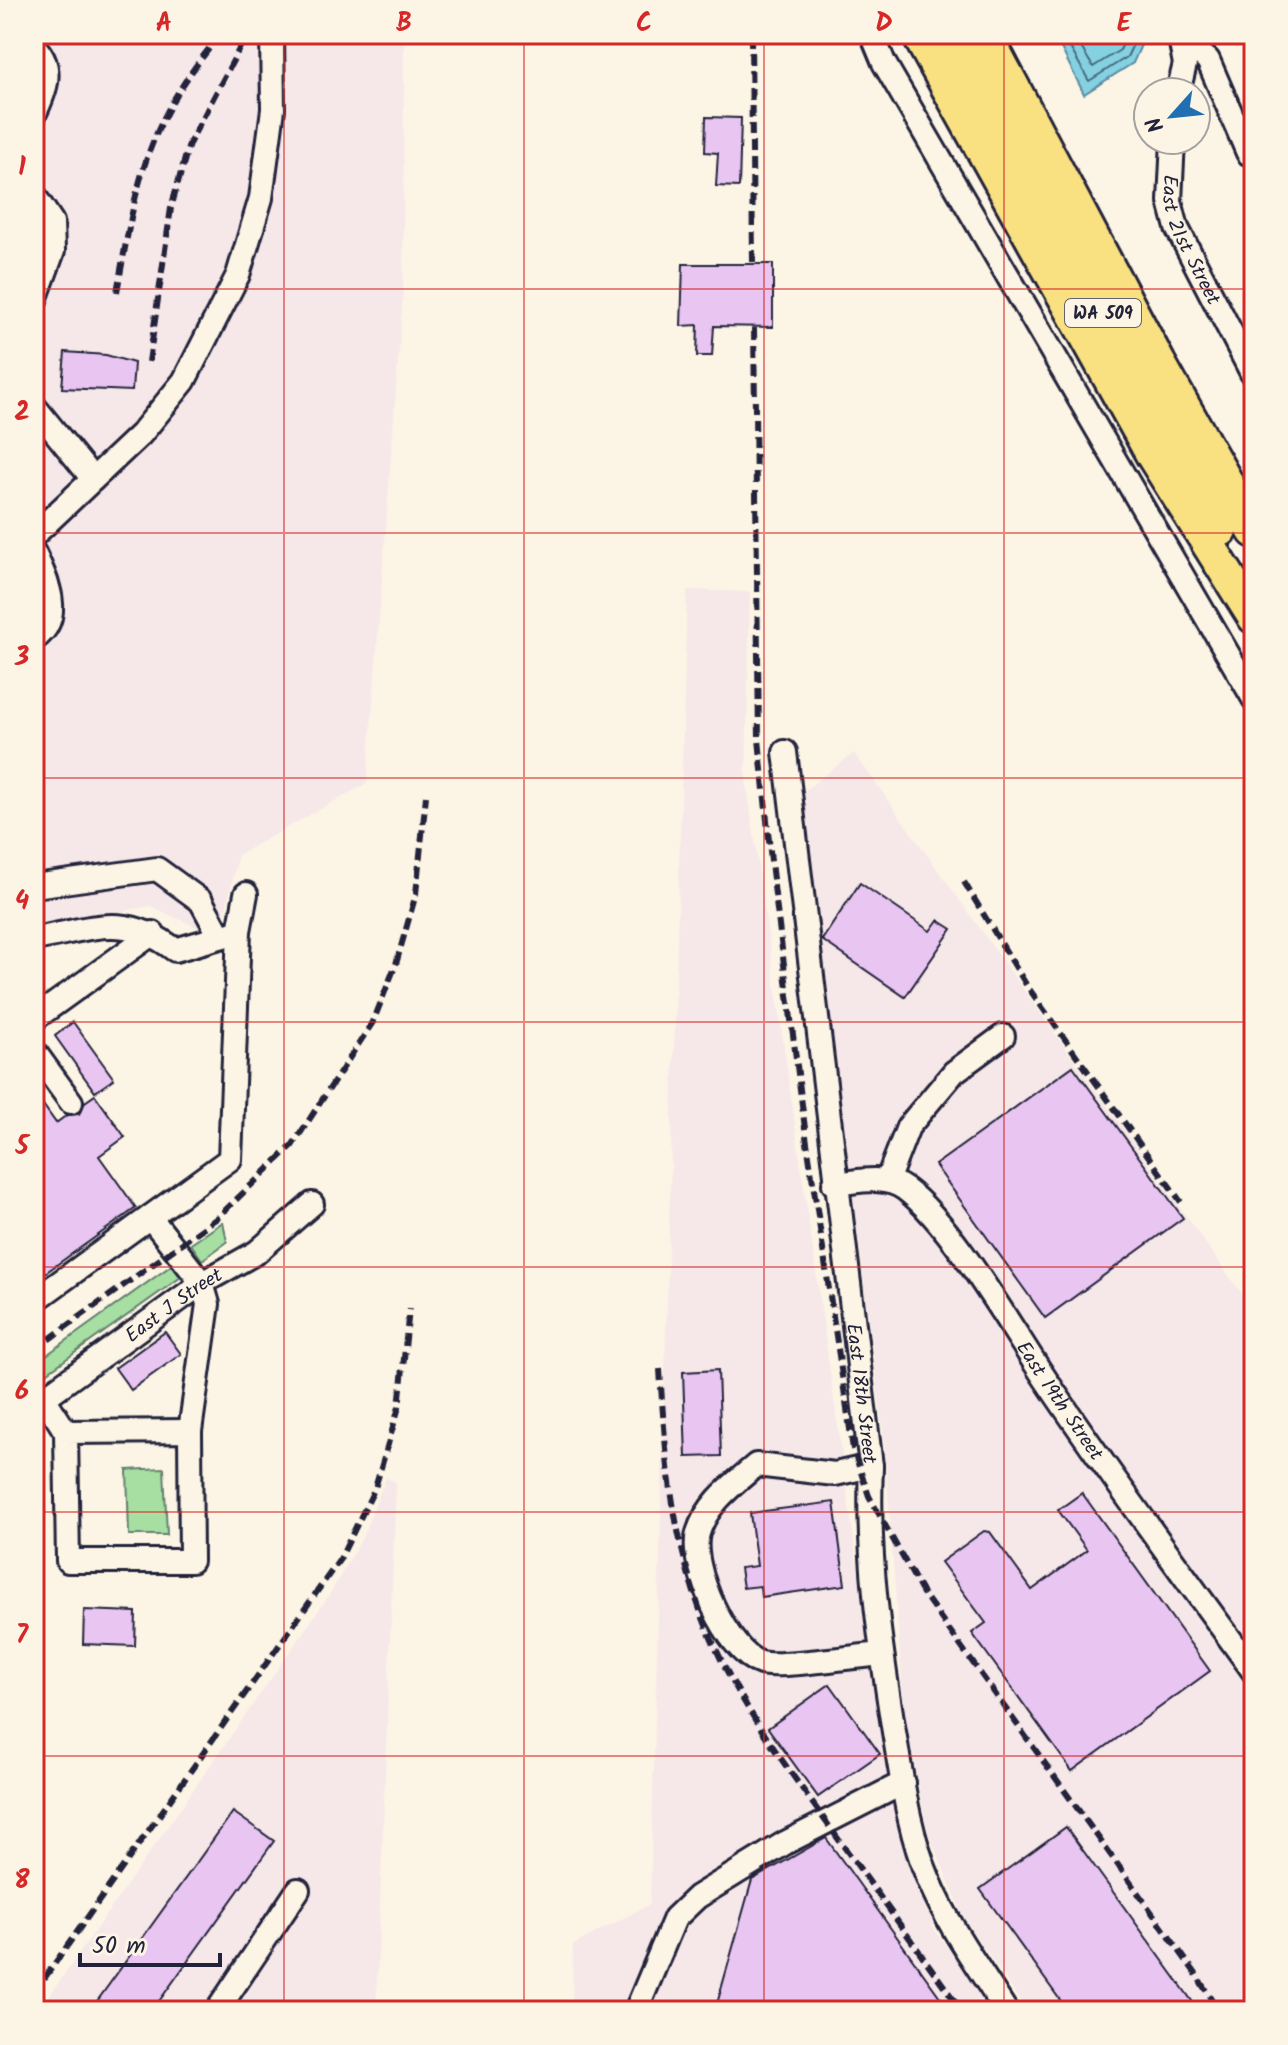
<svg xmlns="http://www.w3.org/2000/svg" width="1288" height="2045" font-family="Kalam,sans-serif">
  <rect width="100%" height="100%" fill="#fcf5e5"/>
  <filter id="ink" filterUnits="userSpaceOnUse"><feTurbulence type="fractalNoise" baseFrequency=".0125" numOctaves="2"/><feDisplacementMap in="SourceGraphic" scale="16" xChannelSelector="R" yChannelSelector="G"/><feConvolveMatrix kernelMatrix="1 2 1 2 8 2 1 2 1" color-interpolation-filters="sRGB"/></filter>
  <g filter="url(#ink)">
    <path fill="#f6e7e9" d="M34,34H404L403,294L367,783L238,855L225,913L201,929L150,906L34,928Z
      M687,590L750,592L746,779L888,1781L909,1867L935,1930L991,2011H572L573,1945L650,1904Z
      M854,753L1254,1311V2011H1027L966,1922L928,1832L905,1722L884,1440L819,940L804,791Z
      M386,1478L396,1482L376,2011H39L330,1594L362,1538Z"/>
    <path fill="#a7dfa3" stroke="#64806f" stroke-width="2" d="M223,1222L227,1242L202,1260L191,1244Z
      M172,1265L181,1277L34,1382V1364Z
      M164,1468L167,1535H129L127,1470Z"/>
    <path fill="#84d1e2" stroke="#5d8b9f" stroke-width="2" d="M1066,34H1146L1133,63L1084,94L1059,44Z"/>
    <g fill="none" stroke-linecap="round" stroke-linejoin="round">
      <path stroke="#49687e" stroke-width="2" d="M1069,34L1068,44L1089,81L1127,57L1138,34
        M1079,34V44L1093,67L1120,50L1128,34"/>
    </g>
    <path fill="#e9c6f2" stroke="#22223b" stroke-width="2" d="M706,117L741,118L739,187L716,186L718,153L705,152Z
      M683,264H773V327L714,326L712,356H697L698,325L681,326Z
      M65,352L106,355L134,363L132,391L62,388Z
      M860,883L930,931L938,920L952,929L905,997L822,940Z
      M73,1022L114,1079L95,1092L55,1036Z
      M1073,1066L1183,1218L1045,1318L935,1165Z
      M34,1092L56,1123L67,1115L79,1114L85,1102L95,1095L125,1137L99,1156L136,1208L34,1281Z
      M165,1332L181,1354L131,1390L115,1368Z
      M718,1370L721,1456L686,1457L683,1372Z
      M1082,1493L1210,1671L1072,1771L972,1633L986,1623L941,1562L984,1531L990,1532L1032,1590L1087,1550L1058,1510Z
      M834,1502L845,1585L761,1597L760,1586L743,1588L740,1568L757,1566L750,1513Z
      M84,1610L136,1612L135,1646L83,1644Z
      M830,1684L880,1754L818,1797L768,1728Z
      M233,1812L274,1841L152,2011H90Z
      M1066,1827L1192,2001L1196,2011H1068L980,1889Z
      M826,1838L950,2011H715L752,1880Z"/>
    <g fill="none" stroke-linecap="round" stroke-linejoin="round">
      <g stroke="#22223b" stroke-width="28">
        <g id="minor">
          <path d="M872,34L884,63L1254,699"/>
          <path d="M1182,39L1208,60L1248,153H1254"/>
          <path d="M34,46C55,68 46,90 34,115"/>
          <path d="M1178,92L1185,64L1179,34"/>
          <path id="s1" d="M1173,140L1170,201L1177,228L1254,377"/>
          <path d="M34,195L52,222L53,251L34,303"/>
          <path d="M34,406L93,479"/>
          <path d="M34,535L141,434L184,381L238,275L261,198L273,109L272,34"/>
          <path d="M34,553C47,580 65,618 34,639"/>
          <path id="s2" d="M785,752L871,1466C867,1556 879,1637 893,1726C902,1778 908,1831 929,1880C948,1926 979,1968 1006,2011"/>
          <path d="M34,886L157,869L201,901L220,936"/>
          <path d="M34,939C92,929 124,911 175,950L234,933"/>
          <path d="M34,1019L153,933"/>
          <path d="M34,1051L71,1102"/>
          <path d="M887,1181L908,1127L954,1072L1003,1036"/>
          <path id="s3" d="M834,1184C857,1182 885,1174 905,1189C952,1224 1011,1328 1046,1380C1112,1479 1184,1575 1254,1672"/>
          <path d="M150,1217L202,1283L208,1304L190,1431"/>
          <path d="M34,1301L230,1159L239,931L246,894"/>
          <path d="M44,1398L66,1432L68,1561H191L190,1431L66,1432"/>
          <path id="s4" d="M34,1405L202,1283L257,1252L312,1204"/>
          <path d="M871,1466L835,1474L756,1465C734,1484 707,1503 698,1533C689,1566 727,1653 761,1663C778,1668 858,1656 882,1654"/>
          <path d="M217,2011L298,1890"/>
          <path d="M636,2011L675,1918L697,1897L785,1843L903,1783"/>
        </g>
      </g>
      <g stroke="#22223b" stroke-width="38">
        <path id="highway" d="M918,34L1153,456L1254,617
          M951,34L1221,530
          M985,34L1159,363L1254,531"/>
      </g>
      <use href="#minor" stroke="#fcf5e5" stroke-width="22"/>
      <use href="#highway" stroke="#f9e181" stroke-width="32"/>
      <path stroke="#22223b" stroke-width="6" stroke-dasharray="12 6" stroke-linecap="butt" d="M751,34L753,264
        M117,292C137,181 145,124 221,34
        M754,328L759,739L772,871L806,1136L853,1449L869,1496L922,1592L1196,1974L1218,2011
        M149,362L171,208L189,144L247,34
        M964,882L1027,986L1181,1202
        M34,1350L217,1218L292,1146L373,1022L396,964L416,894L426,796
        M660,1369C665,1454 672,1537 703,1618C731,1692 778,1755 824,1819C870,1883 916,1947 962,2011
        M34,1993L340,1559L375,1488L399,1407L409,1309"/>
    </g>
  </g>
  <path fill="none" stroke="#d62828" stroke-width="2" stroke-opacity="0.55" d="M284,34V2011M524,34V2011M764,34V2011M1004,34V2011M34,289H1254M34,533H1254M34,778H1254M34,1022H1254M34,1267H1254M34,1512H1254M34,1756H1254"/>
  <g text-anchor="middle" stroke-width="6" stroke-linejoin="round" paint-order="stroke">
    <rect fill="#fcf5e5" stroke="#63616e" stroke-width="2" x="1065" y="299" width="76" height="28" rx="6"/>
    <g font-size="18" font-weight="bold" fill="#22223b">
      <text x="1103" y="319">WA 509</text>
    </g>
    <g font-size="20" fill="#22223b" stroke="#fcf5e5">
      <text dy="7" stroke="none"><textPath href="#s1" startOffset="104">East 21st Street</textPath></text>
      <text dy="7" stroke="none"><textPath href="#s4" startOffset="172">East J Street</textPath></text>
      <text dy="7" stroke="none"><textPath href="#s2" startOffset="646">East 18th Street</textPath></text>
      <text dy="7" stroke="none"><textPath href="#s3" startOffset="336">East 19th Street</textPath></text>
    </g>
  </g>
  <rect width="1288" height="2045" fill="none" stroke="#fcf5e5" stroke-width="88"/>
  <g transform="translate(1172 116) rotate(243)"><circle r="38" fill="#fcf5e5" stroke="#a5a1a1" stroke-width="2"/>
  <path d="M0-6L14 30L0 20L-14 30Z" fill="#1f6fb2"/>
  <text y="-12" font-size="22" font-weight="bold" text-anchor="middle" fill="#22223b">N</text>
  </g>
  <path d="M80 1953v12h140v-12" fill="none" stroke="#22223b" stroke-width="4"/>
  <text x="92" y="1953" font-size="24" fill="#22223b" stroke="#fcf5e5" stroke-width="6" paint-order="stroke">50 m</text>
  <rect x="44" y="44" width="1200" height="1957" fill="none" stroke="#d62828" stroke-width="3"/>
  <g font-size="26" text-anchor="middle" font-weight="bold" fill="#d62828">
    <text x="164" y="31">A</text>
    <text x="404" y="31">B</text>
    <text x="644" y="31">C</text>
    <text x="884" y="31">D</text>
    <text x="1124" y="31">E</text>
    <text x="22" y="175">1</text>
    <text x="22" y="420">2</text>
    <text x="22" y="665">3</text>
    <text x="22" y="909">4</text>
    <text x="22" y="1154">5</text>
    <text x="22" y="1399">6</text>
    <text x="22" y="1643">7</text>
    <text x="22" y="1888">8</text>
  </g>
</svg>
